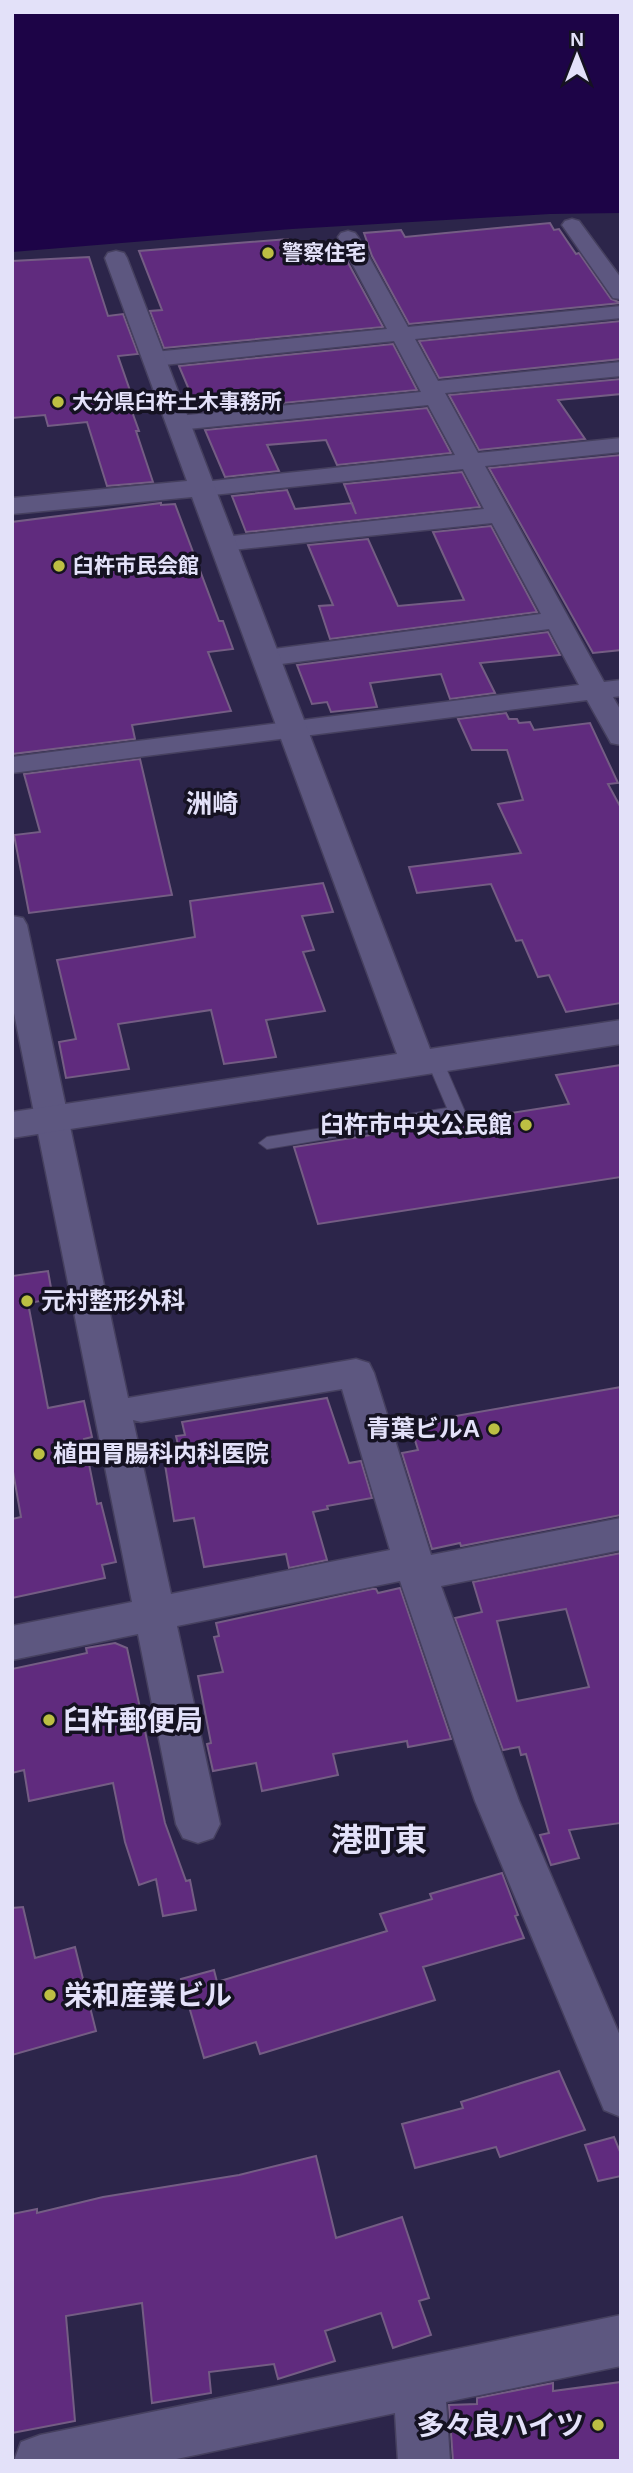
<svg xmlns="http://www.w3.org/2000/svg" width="633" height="2473" font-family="Helvetica,'Noto Sans JP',sans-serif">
  <rect width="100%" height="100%" fill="#2c254a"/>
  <path fill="#1d0447" d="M12,12H621V213L550,214L292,229L12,252Z"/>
  <path fill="#602b7e" stroke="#745d84" stroke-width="2" fill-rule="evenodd" d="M550,223L554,230L559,229L576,254L579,253L611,299L621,303L409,324L372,256L364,233L401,230L405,237Z
    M288,239L292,249L304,248L311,262L346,259L383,327L164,348L150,311L162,310L139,251Z
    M89,257L108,316L123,314L138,354L118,356L135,405L130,406L139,431H136L153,482L107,486L87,422L48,426L45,415L12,418V261Z
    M621,321V359L439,378L419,341Z
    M393,344L417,390L198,411L179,366Z
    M621,379V394L558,400L585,439L479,450L449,395Z
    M427,408L451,453L337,465L326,440L267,445L279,471L225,477L205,430Z
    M621,455V650L593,653L489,468Z
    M462,472L480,507L246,532L232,496L287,490L295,509L352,503L356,514L344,484Z
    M161,503V505L175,504L219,621H223L233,649L208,652L231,711L132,725L135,739L12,754V522Z
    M491,526L537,612L330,639L319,606L333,605L308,545L368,539L398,606L464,600L433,532Z
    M548,632L560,655L480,663L495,693L450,699L441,674L370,683L377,707L331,712L327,702L312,704L297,665Z
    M506,713L509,719H517L519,723L530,722L534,730L590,723L618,783L608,784L621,808V1003L566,1012L549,975L538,977L522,940L516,941L491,884L417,893L409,867L521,853L498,804L523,800L507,750H472L458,719Z
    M140,759L172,895L29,913L14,835L40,832L24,774Z
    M323,883L333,912L302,916L314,950L303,952L325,1011L266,1020L276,1057L224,1064L211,1010L118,1024L129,1069L66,1078L59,1042L76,1039L57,960L195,937L190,901Z
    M621,1065V1177L318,1224L294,1147L569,1104L556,1075Z
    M48,1271L53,1299L28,1303L48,1408L84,1401L92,1437L84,1439L97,1504L101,1503L116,1562L102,1565L105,1578L12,1598V1519L21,1517L12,1466V1276Z
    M621,1387V1515L461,1546L460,1543L432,1549L402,1453L418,1450L410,1424Z
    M327,1398L349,1463L361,1461L372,1498L327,1506L328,1509L313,1512L327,1560L289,1568L286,1554L204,1567L194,1518L174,1521L163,1452L179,1449L176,1436L185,1435L182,1422Z
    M621,1553V1823L569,1830L579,1858L551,1865L540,1835L549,1833L526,1754L521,1755L519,1747L503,1750L455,1618L482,1612L473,1582ZM566,1609L589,1687L517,1701L497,1621Z
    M400,1588L451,1739L408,1747L407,1741L333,1754L338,1775L262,1791L256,1763L213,1771L207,1744L211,1743L198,1676L223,1672L214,1637L219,1636L216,1623L372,1589H376L378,1593Z
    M115,1643L127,1648L165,1823L186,1881L190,1880L196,1910L163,1916L156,1879L139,1885L125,1842L113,1783L29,1801L24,1770L12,1773V1669L87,1653L86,1648Z
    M502,1873L518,1915L515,1916L524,1938L423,1967L435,2000L260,2054L256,2042L204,2058L181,1979L214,1970L217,1982L387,1931L380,1914L432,1899L430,1894Z
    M23,1907L35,1958L75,1947L96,2031L12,2055V1908Z
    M559,2071L585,2130L500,2157L496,2147L415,2168L402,2124L463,2108L461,2102Z
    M614,2137L621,2154V2176L598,2181L585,2145Z
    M316,2156L336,2238L402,2217L429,2298L419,2301L431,2335L393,2348L381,2313L325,2331L335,2361L278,2379L274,2364L209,2372L211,2393L152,2403L142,2303L66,2316L75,2421L12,2433V2214L37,2209V2213L103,2197L239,2175Z
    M621,2382V2461H453L449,2405L477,2404V2398L553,2383V2391Z"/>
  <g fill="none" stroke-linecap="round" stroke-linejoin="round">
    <g stroke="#46405f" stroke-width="2">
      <path id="service" d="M435,1056L443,1061L465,1112L463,1116L267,1149L259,1143L267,1137L447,1108L427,1061Z"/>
    </g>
    <g stroke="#46405f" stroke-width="3">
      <path id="minor" d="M572,219L579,221L621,278V299L613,298L562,225L565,221Z
        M348,231L355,233L358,237L408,327L621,306V318L415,339L438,381L621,362V376L445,393L478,453L621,438V452L485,466L604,682L621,680V696L613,697L621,711V745L611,743L587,700L12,773V757L579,685L549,629L266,666L257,664L253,658L257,652L266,650L541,614L492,523L223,551L214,549L211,544L214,539L223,537L484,509L463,469L203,496L194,494L191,489L194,484L203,482L455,455L428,405L178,430L170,428L166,423L170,418L178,416L421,392L394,341L154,366L146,364L143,359L146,354L154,352L387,329L338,237L341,233Z
        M12,916L23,918L27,925L128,1398L356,1359L369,1363L374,1373L431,1555L621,1518V1550L441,1586L519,1801L621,2038V2117L604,2110L475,1801L400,1581L177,1626L220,1824L213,1838L198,1843L183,1838L176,1824L138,1634L12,1660V1626L132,1602L12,1003ZM342,1389L390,1550L171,1594L133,1420L141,1422Z
        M621,2315V2366L446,2402L450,2461H398L395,2413L167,2461H14L21,2442L40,2435Z"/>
    </g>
    <g stroke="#46405f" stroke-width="3">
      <path id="tertiary" d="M116,251L124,253L127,258L430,1049L621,1020V1044L12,1138V1112L397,1054L192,497L12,514V498L187,481L105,258L108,253Z"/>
    </g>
    <use href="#service" fill="#5d5780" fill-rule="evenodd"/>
    <use href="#minor" fill="#5d5780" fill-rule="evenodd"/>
    <use href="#tertiary" fill="#5d5780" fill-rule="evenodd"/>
  </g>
  <g fill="#bcbf43" stroke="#151222" stroke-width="2.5">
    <circle cx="268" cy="253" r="7"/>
    <circle cx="58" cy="402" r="7"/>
    <circle cx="59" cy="566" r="7"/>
    <circle cx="526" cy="1125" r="7"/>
    <circle cx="27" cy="1301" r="7"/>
    <circle cx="494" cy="1429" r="7"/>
    <circle cx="39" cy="1454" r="7"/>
    <circle cx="49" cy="1720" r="7"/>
    <circle cx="50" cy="1995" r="7"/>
    <circle cx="598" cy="2425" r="7"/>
  </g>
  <g text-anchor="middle" stroke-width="7" stroke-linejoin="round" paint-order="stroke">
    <g font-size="21" font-weight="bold" fill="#e3e1f9" stroke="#151222" text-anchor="start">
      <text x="282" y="260">警察住宅</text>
      <text x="72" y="409">大分県臼杵土木事務所</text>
      <text x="73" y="573">臼杵市民会館</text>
    </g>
    <g font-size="24" font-weight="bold" fill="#e3e1f9" stroke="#151222" text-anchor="end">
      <text x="512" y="1133">臼杵市中央公民館</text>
      <text x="41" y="1309" text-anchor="start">元村整形外科</text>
      <text x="480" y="1437">青葉ビルA</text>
      <text x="53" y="1462" text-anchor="start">植田胃腸科内科医院</text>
    </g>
    <g font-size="26" font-weight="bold" fill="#e3e1f9" stroke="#151222">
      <text x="212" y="813">洲崎</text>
    </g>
    <g font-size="28" font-weight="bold" fill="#e3e1f9" stroke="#151222" text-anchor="start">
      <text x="63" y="1730">臼杵郵便局</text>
      <text x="64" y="2005">栄和産業ビル</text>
      <text x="584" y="2435" text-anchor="end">多々良ハイツ</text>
    </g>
    <g font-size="32" font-weight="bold" fill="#e3e1f9" stroke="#151222">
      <text x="379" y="1851">港町東</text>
    </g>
  </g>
  <rect width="633" height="2473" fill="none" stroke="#e3e1f9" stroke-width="28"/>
  <g transform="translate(577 56)" stroke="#151222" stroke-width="5" paint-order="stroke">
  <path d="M0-5L12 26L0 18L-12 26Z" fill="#e3e1f9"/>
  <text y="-10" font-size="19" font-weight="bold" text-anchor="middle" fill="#e3e1f9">N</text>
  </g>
</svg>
